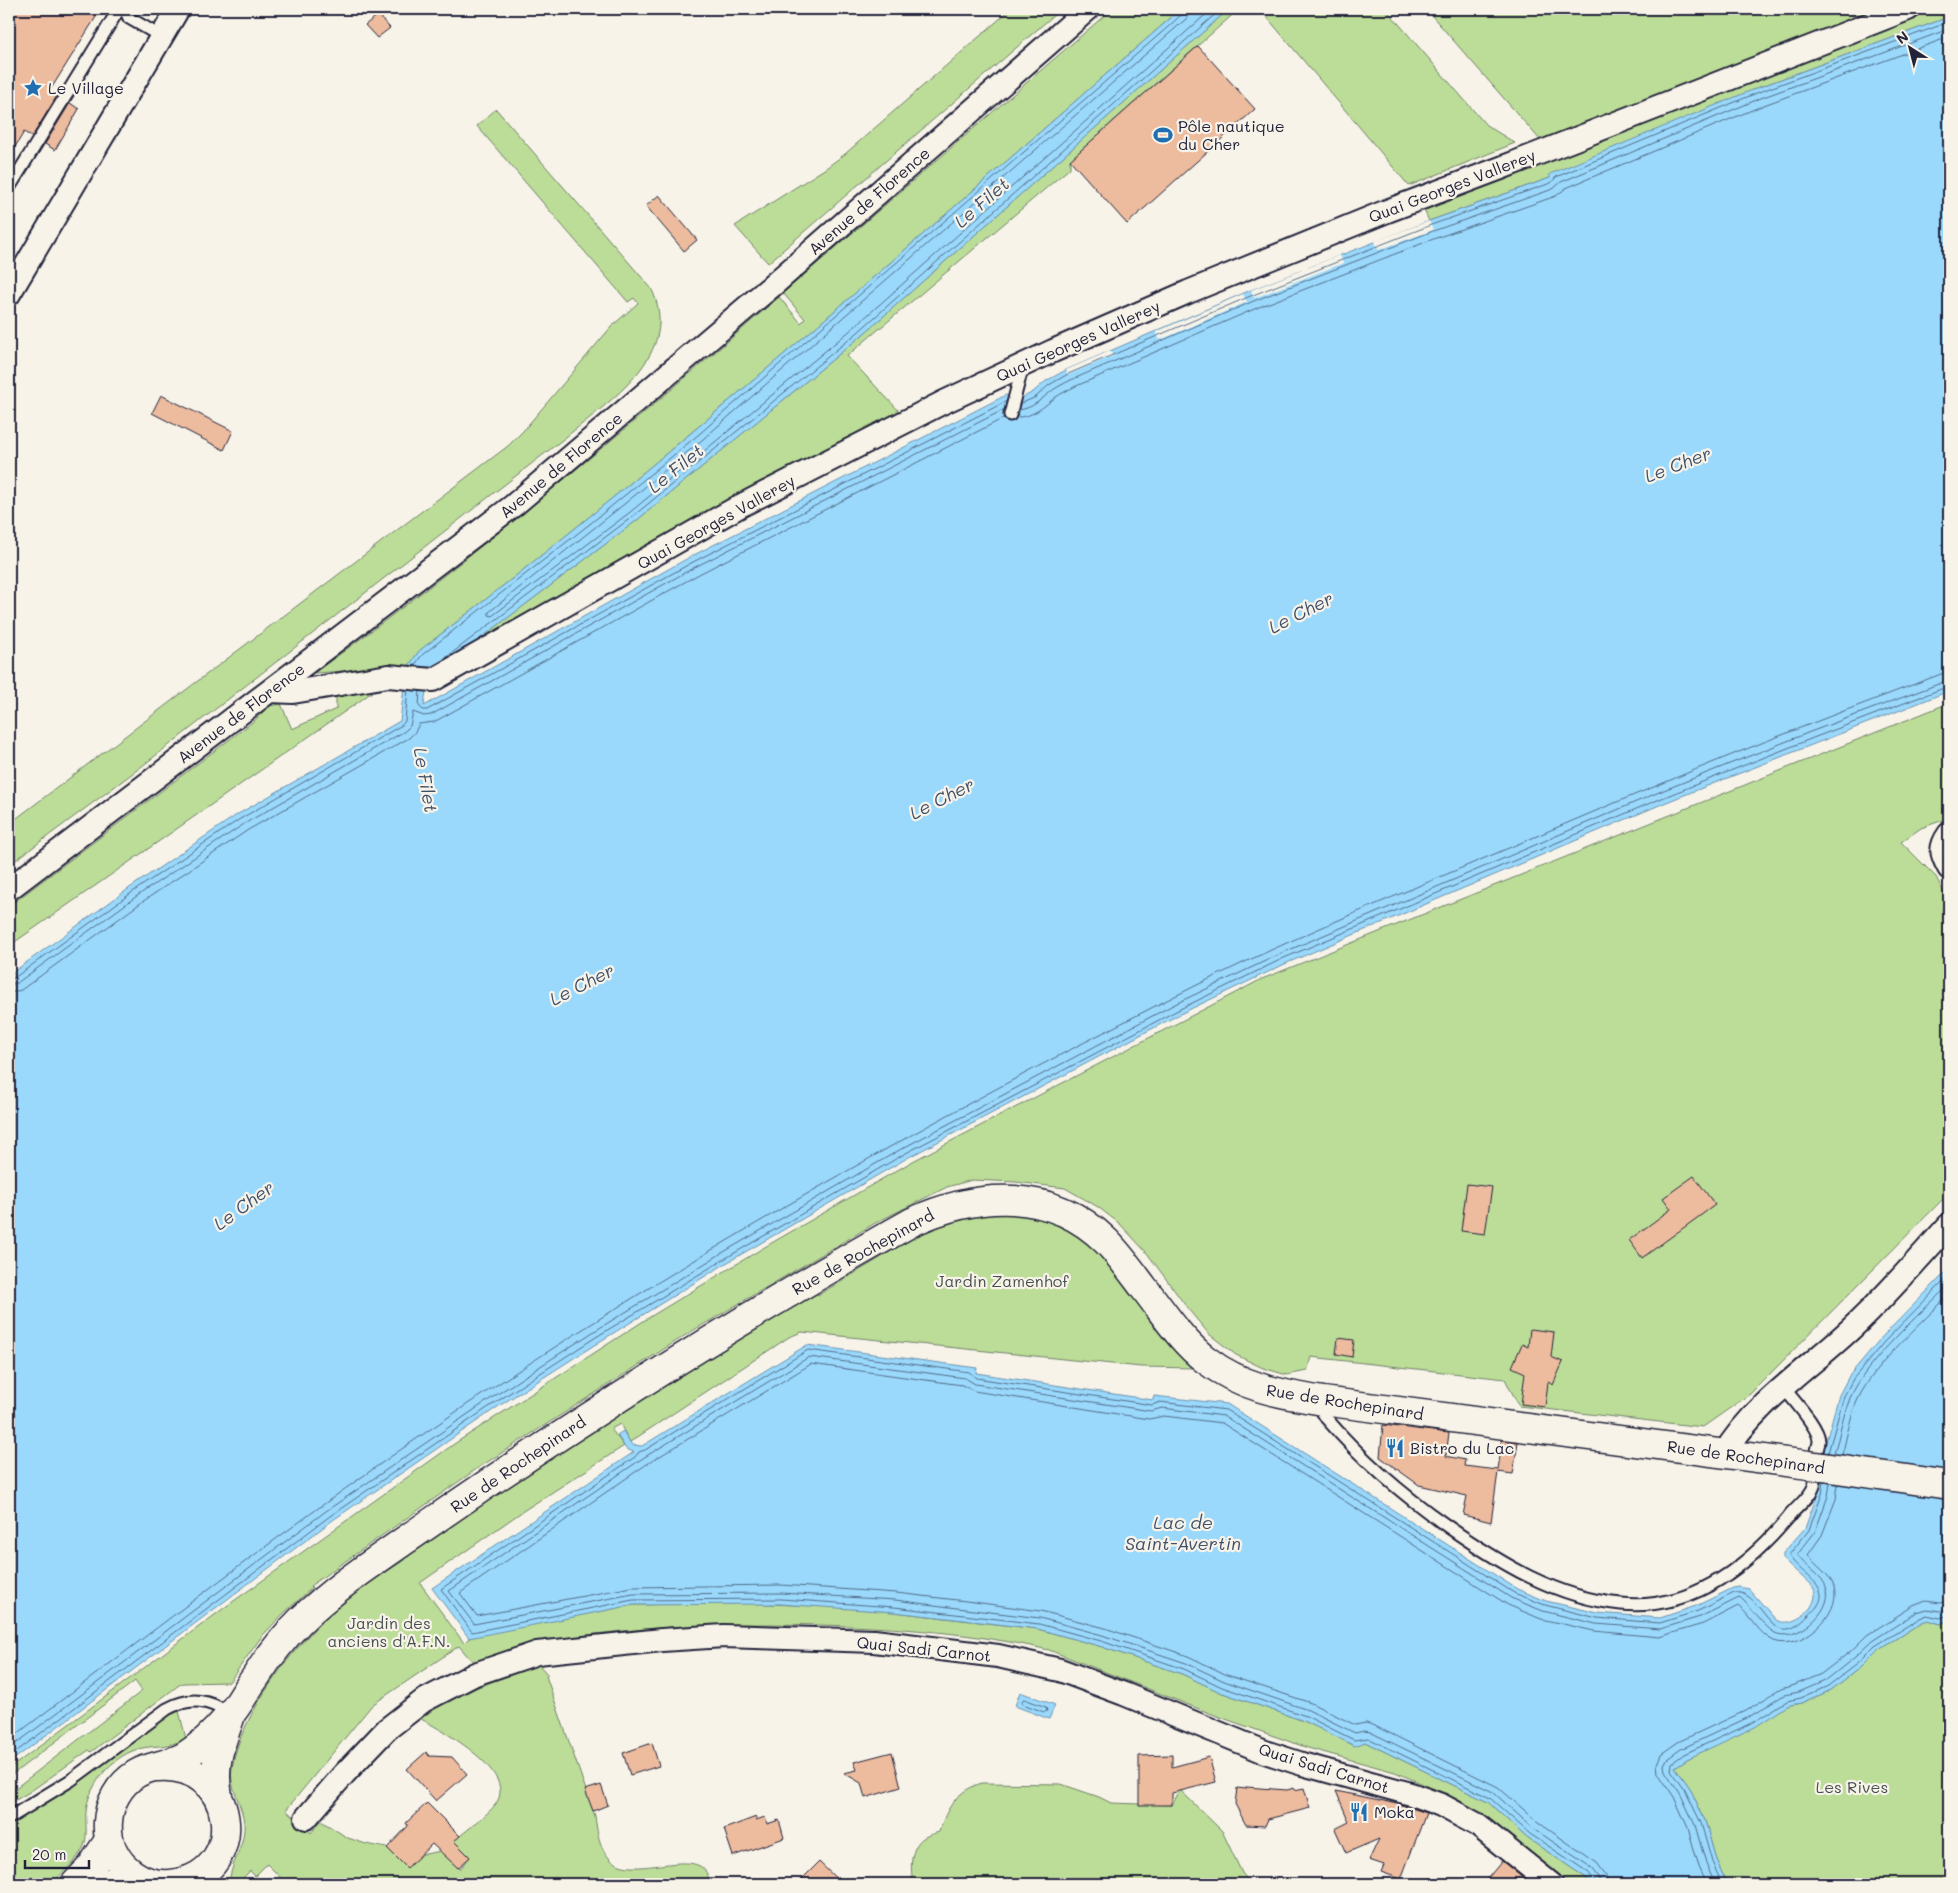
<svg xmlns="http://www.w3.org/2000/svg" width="1958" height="1893" font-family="Mali,sans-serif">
  <rect width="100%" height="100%" fill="#f7f3e8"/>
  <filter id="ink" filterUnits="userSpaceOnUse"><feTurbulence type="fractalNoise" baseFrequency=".02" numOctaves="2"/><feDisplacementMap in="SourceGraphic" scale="10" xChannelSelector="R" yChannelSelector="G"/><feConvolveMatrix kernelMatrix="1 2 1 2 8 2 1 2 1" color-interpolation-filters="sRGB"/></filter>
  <g filter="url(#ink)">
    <path fill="#bcdd97" stroke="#6f8069" d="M1011,9H1061L768,263L735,226L826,168L845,154Z
      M1112,9H1181C930,227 683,450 419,651L406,670L376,669L314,673C476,556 628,428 779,297L801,323L805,319L783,293Z
      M1229,9H1239L1070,160V168L847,356L901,413L444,666L636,521L860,337Z
      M1260,9H1386L1486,125L1515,143L1409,186Z
      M1426,9H1879L1541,141Z
      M1923,9H1949V17L1757,88L1550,178L1429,221L1423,208L1744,82Z
      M496,109L651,288C684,354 609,401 566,437L137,770L9,865V824L508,446L523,431L612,326L638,303L634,298L628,302L477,126Z
      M376,685L372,692L357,703L9,946V906L254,721L269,706L281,704L292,729L336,709V695Z
      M1949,703V818L1921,828L1901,842L1936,877L1947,899L1942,910L1949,922V1193L1750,1394L1703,1427L1519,1406L1505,1379L1311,1357L1307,1371L1287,1375L1263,1368L1236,1355L1209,1334L1188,1309L1147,1253L1120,1224L1098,1207L1065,1188L1016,1182L972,1180L947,1187L877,1222L689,1333L478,1468L310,1586L312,1588L285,1612L262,1636L229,1682L183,1683L179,1685L91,1752L89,1750L31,1791L9,1804V1793L142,1691L135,1681L9,1777V1769L224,1608L454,1444L645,1320L763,1248L913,1161L1262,979Z
      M1006,1209C1044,1218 1066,1226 1098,1248L1195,1368L1141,1367L802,1332L789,1337L630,1442L620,1424L611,1429L624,1446L523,1511L420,1583L464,1643L469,1638L480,1634L633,1605L742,1603L820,1606L894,1612L1038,1629L1099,1646L1182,1674L1220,1692L1304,1721L1354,1745L1365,1742L1488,1802L1527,1838L1585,1877L1591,1884H1571L1493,1822L1470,1806L1451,1796L1395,1772L1308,1748L1217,1716L1049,1650C975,1633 897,1627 820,1625C755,1623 689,1624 624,1631C594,1634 563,1637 534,1645C515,1649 495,1656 476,1662L471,1660L459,1646L372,1705L286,1810L311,1833L321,1821L348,1838L366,1844L387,1848L407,1868L420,1855L441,1851L460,1869L470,1857L454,1841C464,1832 492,1812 497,1802C516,1770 439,1728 417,1717L478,1687L539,1665L548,1675L546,1676L595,1816C597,1831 599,1848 610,1859C634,1884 708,1839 709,1884H287L267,1864L255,1876L250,1871L239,1882L240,1884H229C230,1865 243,1849 244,1830C246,1808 228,1789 232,1768C240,1715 296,1643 336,1608C356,1590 381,1576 404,1560L401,1556L547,1457L815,1291L818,1295L877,1260L928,1228L961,1216Z
      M1949,1619V1884H1727L1716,1860L1705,1821L1690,1788L1675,1767L1687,1759L1789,1705L1802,1703L1831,1690L1862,1666L1878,1650L1922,1622L1927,1620L1941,1624Z
      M172,1711H179L186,1739C180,1741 174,1744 168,1745C155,1747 143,1746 130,1752C108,1762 88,1787 86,1812C85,1823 88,1835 84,1846C78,1860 62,1873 51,1884H9V1826L73,1784Z
      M982,1783L1061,1784L1099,1797L1111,1803L1172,1805L1180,1790L1222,1831L1242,1873L1251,1884H914C909,1869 910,1843 927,1836C931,1834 936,1833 939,1832C947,1808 956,1791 982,1783Z"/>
    <path fill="#9ad9fc" stroke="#6a90af" d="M1181,9H1229L860,337L636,521L444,666L426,690L424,706L690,557L1006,395L1020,399L1033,392L1046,381L1066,370L1251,290L1429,221L1550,178V174L1757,88L1949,17V691L1669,801L1287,963L1180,1014L909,1157L728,1262L599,1342L502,1404L333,1520L9,1763V975L131,887L238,814L400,721L406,670L419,651C683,450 930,227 1181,9Z
      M1949,1269V1619L1941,1624L1928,1620L1922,1622L1878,1650L1862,1666L1831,1690L1802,1703L1789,1705L1755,1727L1687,1759L1675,1767L1690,1788L1705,1821L1716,1860L1727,1884H1591L1585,1877L1527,1838L1488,1802L1365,1742L1355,1746L1304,1721L1220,1692L1182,1674L1099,1646L1038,1629L964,1620L894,1612L780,1604L633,1605L469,1638L432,1588L634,1452L626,1449L617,1435L623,1431L632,1445L642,1446L807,1345L977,1368L976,1373L1153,1400L1154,1396L1227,1404L1517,1589L1546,1601L1598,1613L1660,1618L1696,1606L1733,1588L1739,1587L1749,1589L1776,1620C1793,1630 1823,1605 1813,1587L1783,1559V1553L1805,1528L1818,1493L1823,1452L1839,1395L1849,1376L1880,1339Z
      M1020,1692L1055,1705L1049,1719L1015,1706Z"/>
    <path fill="#f7f3e8" d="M1429,221L1433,230L1378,250L1375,241Z
      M1340,255L1343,263L1254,298L1251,290Z
      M1243,294L1247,302L1160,340L1156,332Z
      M1110,351L1113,356L1068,375L1066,370Z"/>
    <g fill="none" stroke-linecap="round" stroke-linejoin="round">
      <path stroke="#526b88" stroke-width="1" d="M1190,9L1189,15L1186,19L702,440L623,505L489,612V615L492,616L629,513L852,329L1212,9
        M1020,404L1036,397L1049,385L1068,374L1253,295L1431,225L1551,183L1556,177L1759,92L1949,22
        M1018,410C1033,409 1042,398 1053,390C1059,386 1065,383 1071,380L1256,300L1433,231L1553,189L1561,182L1761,98L1949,29
        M1016,417C1033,418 1044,406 1056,397C1062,393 1068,390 1074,387L1259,307L1436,238L1556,196L1566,188L1764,105L1949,37
        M444,659L632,517L857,333L1221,9
        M414,666L422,655L591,523L698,435L1168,27L1182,14L1184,9
        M420,691L419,706L423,710H427L693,562L1007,401
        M9,979L14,978L134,891L240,819L402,725L405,721L408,690
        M9,985L17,983L137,896L244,824L405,731L410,726L413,712L424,716L431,715L695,567L1005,409
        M9,993L21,990L142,902L248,830L409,738L415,732L419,724L434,722L699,574L1004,418
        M1828,1453L1844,1396L1853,1379L1884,1342L1949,1276
        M1834,1453C1840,1435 1843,1415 1850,1398C1867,1360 1920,1314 1949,1285
        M1842,1455C1847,1437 1850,1416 1858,1399C1876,1362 1920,1325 1949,1295
        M1024,1699L1046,1707L1047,1711L1044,1712L1023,1704L1022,1702Z
        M9,1740C169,1619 327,1496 495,1386C712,1243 939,1115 1171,998C1267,949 1367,908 1466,866C1531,839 1596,810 1661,784C1753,745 1847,710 1941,674L1949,672
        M9,1749L326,1511L496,1395L593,1332L722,1253L903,1148L1175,1004L1282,953L1664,790L1810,732L1949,680
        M9,1757L330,1516L499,1400L596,1337L726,1258L906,1153L1178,1010L1284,958L1667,796L1813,738L1949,686
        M1594,1884V1880L1588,1872L1530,1834L1490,1798L1368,1738L1354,1740L1306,1716L1222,1687L1184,1669L1101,1641L1039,1624L964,1615L894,1607L781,1599L633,1600L472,1632L441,1589L635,1457L639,1452L645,1450L808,1350L969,1372L976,1378L1152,1405L1160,1402L1226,1410L1514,1593L1545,1605L1597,1618L1660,1623L1698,1611L1734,1593C1760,1588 1768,1643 1796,1626C1801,1623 1805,1619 1808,1616C1842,1587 1800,1577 1789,1555L1809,1530L1822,1494L1824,1482
        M1601,1884L1599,1877L1592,1868L1534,1829L1493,1792L1370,1732L1364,1731L1355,1733L1308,1710L1224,1681L1186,1663L1102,1635L1040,1618L965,1609L895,1600L781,1593L633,1594L474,1624L449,1591L643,1458L809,1357L965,1378L975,1384L1151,1411L1162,1408L1224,1416L1511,1598L1543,1611L1596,1624L1660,1629L1700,1617L1739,1598L1743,1600C1753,1610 1763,1626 1775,1633C1796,1643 1832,1612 1827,1590C1824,1575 1805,1567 1797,1555L1815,1532L1828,1496L1830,1483
        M1608,1884L1606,1875L1597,1863L1539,1823L1498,1787L1373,1725L1366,1723L1355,1725L1311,1703L1227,1675L1188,1656L1105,1628L1041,1611L966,1601L896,1593L781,1585L632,1587L477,1616L460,1593L647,1464L811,1364L962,1385L974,1391L1149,1419L1164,1416L1222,1423L1508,1605L1541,1619L1594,1631L1659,1637L1703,1624L1738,1606C1752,1616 1758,1634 1774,1641C1800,1651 1842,1615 1834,1587C1830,1573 1815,1566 1808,1555L1822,1535L1836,1499L1838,1484
        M1707,1884L1699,1867L1688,1828L1674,1797L1658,1773L1657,1764L1661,1754L1678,1742L1745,1711L1781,1689L1797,1684L1821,1674L1851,1651L1867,1635L1913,1606L1926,1601L1939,1603L1949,1601
        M1715,1884L1706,1864L1695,1825L1680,1793L1665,1771L1664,1765L1667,1759L1681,1749L1749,1717L1784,1695L1799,1692L1825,1681L1855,1657L1872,1641L1917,1612L1927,1609L1940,1611L1949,1609
        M1722,1884L1712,1862L1701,1823L1685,1790L1671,1770L1672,1763L1684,1754L1752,1723L1787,1701L1801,1698L1828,1686L1859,1662L1875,1646L1920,1618L1927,1615L1940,1618L1949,1615"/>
    </g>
    <path fill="#edbb9e" stroke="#22223b" d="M9,9H52L62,15L75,14L78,9H101L49,92L57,96L32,137L24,132L9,157Z
      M378,15L390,28L377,38L365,25Z
      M1198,46L1255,109L1127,224L1070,160Z
      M70,103L79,109L55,150L45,144Z
      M659,195L697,240L684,251L646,206Z
      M161,395L233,431L224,450L152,413Z
      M1694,1176L1715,1205L1642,1258L1629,1240L1671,1209L1663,1198Z
      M1467,1184L1492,1187L1485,1234L1461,1231Z
      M1530,1329L1554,1332L1551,1357L1563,1362L1553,1385L1548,1382L1545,1407L1521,1404L1525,1373L1512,1367L1522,1344L1528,1347Z
      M1338,1338L1354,1340L1352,1357L1336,1354Z
      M1383,1425L1449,1433L1446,1456L1465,1460L1464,1466L1498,1470L1502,1440L1518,1442L1513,1474L1498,1472L1491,1522L1463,1515L1467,1496L1419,1485L1380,1457Z
      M652,1743L659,1766L630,1775L623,1753Z
      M426,1752L429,1756L452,1757L467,1774L436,1801L407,1769Z
      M892,1752L901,1787L865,1798L861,1783L844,1773L857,1770L854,1762Z
      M1172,1755V1767L1209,1757L1216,1782L1172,1793V1805H1139V1756Z
      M601,1785L608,1805L593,1811L585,1790Z
      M1246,1787L1287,1790L1294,1788V1790L1304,1788L1310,1808L1268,1819L1265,1826L1246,1825L1235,1804L1237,1788L1246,1789Z
      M1336,1791L1398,1804L1426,1813L1401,1879L1381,1872L1384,1865L1369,1860L1379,1839L1346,1853L1335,1829L1349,1822Z
      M427,1803L460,1836L454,1841L470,1857L458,1868L432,1844L407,1868L387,1848L408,1826L406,1823Z
      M756,1817V1820L765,1817L767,1824L779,1820L784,1838L733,1856L724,1829Z
      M1502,1861L1530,1884H1483Z
      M819,1862L842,1884H797Z"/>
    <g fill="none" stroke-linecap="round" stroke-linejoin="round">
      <g stroke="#22223b" stroke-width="15">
        <path id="lane" d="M125,9L129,18L162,37
          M9,188L119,9
          M1010,415L1023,365
          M1323,1402V1413L1327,1419C1362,1460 1403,1495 1447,1526C1500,1563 1556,1598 1621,1604C1690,1611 1746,1568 1788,1518C1795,1508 1810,1498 1814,1486C1817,1477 1815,1465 1816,1456C1816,1451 1819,1446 1819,1441C1819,1427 1793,1400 1784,1388
          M9,1818L71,1780L167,1709C191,1696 209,1700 231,1714"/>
      </g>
      <g stroke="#22223b" stroke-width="26">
        <path id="street" d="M9,294L178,9
          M270,691L293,692L388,676L433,680L740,506L942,403L1053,351L1188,292L1387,211L1501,168L1908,9
          M1949,834C1939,848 1941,854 1949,868
          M9,889L514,505L773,285L1088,9
          M1724,1454C1755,1402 1811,1367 1854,1326C1888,1294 1918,1259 1949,1225
          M306,1818L344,1774L387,1729L423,1701L475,1674L537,1653L662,1640L724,1636L874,1641L998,1656L1060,1670L1124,1694L1265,1752L1302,1764L1411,1794L1441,1805L1476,1824L1551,1884"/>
      </g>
      <g stroke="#22223b" stroke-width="31">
        <path id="secondary" d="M157,1767C236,1760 251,1870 177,1883C162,1886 146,1883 133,1874C97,1850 101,1796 136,1774C151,1765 170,1765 185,1756C201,1746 217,1730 229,1716C239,1705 246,1690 255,1678C268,1658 283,1638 300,1621C332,1590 368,1566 404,1541C439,1517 473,1493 508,1470C639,1383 774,1299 912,1222C977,1192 1051,1187 1106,1241C1120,1255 1132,1272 1144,1288C1163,1312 1181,1341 1206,1360C1241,1387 1280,1394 1323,1401L1809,1465
          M218,1796C212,1765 220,1746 230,1718
          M75,1884L91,1867L109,1840
          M107,1884L133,1874"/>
      </g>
      <use href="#lane" stroke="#f7f3e8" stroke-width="11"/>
      <use href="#street" stroke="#f7f3e8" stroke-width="22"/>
      <use href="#secondary" stroke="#f7f3e8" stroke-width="28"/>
      <g stroke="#22223b" stroke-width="31" stroke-linecap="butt">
        <path id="secondary-bridge" d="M1809,1465L1949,1485"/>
      </g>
      <use href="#secondary-bridge" stroke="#f7f3e8" stroke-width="28"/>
    </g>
  </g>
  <defs>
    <g id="sight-bare" transform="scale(1.5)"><path d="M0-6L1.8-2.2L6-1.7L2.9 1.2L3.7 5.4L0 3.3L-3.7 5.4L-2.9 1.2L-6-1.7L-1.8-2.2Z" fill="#1f6fb2" stroke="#f7f3e8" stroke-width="2.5" paint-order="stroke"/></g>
    <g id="stadium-bare" transform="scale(1.5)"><path d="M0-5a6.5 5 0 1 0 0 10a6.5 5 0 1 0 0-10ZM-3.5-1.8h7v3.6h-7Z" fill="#1f6fb2" stroke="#f7f3e8" stroke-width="2.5" paint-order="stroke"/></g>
    <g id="restaurant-bare" transform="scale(1.5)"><path d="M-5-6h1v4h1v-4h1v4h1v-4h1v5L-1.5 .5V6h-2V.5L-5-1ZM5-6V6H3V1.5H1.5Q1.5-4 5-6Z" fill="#1f6fb2" stroke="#f7f3e8" stroke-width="2.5" paint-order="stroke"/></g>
  </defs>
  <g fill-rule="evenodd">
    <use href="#sight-bare" x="33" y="88"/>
    <use href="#stadium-bare" x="1163" y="135"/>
    <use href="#restaurant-bare" x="1395" y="1448"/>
    <use href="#restaurant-bare" x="1359" y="1812"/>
  </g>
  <g text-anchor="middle" stroke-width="4.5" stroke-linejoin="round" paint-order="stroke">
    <g font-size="16" fill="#22223b" stroke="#f7f3e8" text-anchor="start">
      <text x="48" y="94">Le Village</text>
      <text x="1178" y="132">Pôle nautique<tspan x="1178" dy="18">du Cher</tspan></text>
      <text x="1410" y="1454">Bistro du Lac</text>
      <text x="1374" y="1818">Moka</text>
    </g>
    <g font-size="16" fill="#22223b" stroke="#f7f3e8">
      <text transform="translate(1452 186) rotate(-21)" y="6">Quai Georges Vallerey</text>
      <text transform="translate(869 201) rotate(-41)" y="6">Avenue de Florence</text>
      <text transform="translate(1078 341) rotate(-24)" y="6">Quai Georges Vallerey</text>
      <text transform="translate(561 465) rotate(-40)" y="6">Avenue de Florence</text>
      <text transform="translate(716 522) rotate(-29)" y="6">Quai Georges Vallerey</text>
      <text transform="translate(241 713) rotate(-37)" y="6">Avenue de Florence</text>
      <text transform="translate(863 1252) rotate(-29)" y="6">Rue de Rochepinard</text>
      <text transform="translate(1345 1402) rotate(9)" y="6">Rue de Rochepinard</text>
      <text transform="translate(1746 1457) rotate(8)" y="6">Rue de Rochepinard</text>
      <text transform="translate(518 1464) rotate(-34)" y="6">Rue de Rochepinard</text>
      <text transform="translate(924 1649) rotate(6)" y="6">Quai Sadi Carnot</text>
      <text transform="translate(1324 1768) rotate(17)" y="6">Quai Sadi Carnot</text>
    </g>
    <g font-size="16" fill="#485152" stroke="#f7f3e8">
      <text x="1002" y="1287">Jardin Zamenhof</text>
      <text x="389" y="1629">Jardin des<tspan x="389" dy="18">anciens d'A.F.N.</tspan></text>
      <text x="1852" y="1793">Les Rives</text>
    </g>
    <g font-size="18" font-style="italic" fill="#40506b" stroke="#f7f3e8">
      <text transform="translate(982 203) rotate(-41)" y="6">Le Filet</text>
      <text transform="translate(1678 465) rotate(-21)" y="6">Le Cher</text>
      <text transform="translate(676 469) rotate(-39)" y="6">Le Filet</text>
      <text transform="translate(1301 613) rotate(-27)" y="6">Le Cher</text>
      <text transform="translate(425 780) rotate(80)" y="6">Le Filet</text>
      <text transform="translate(942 799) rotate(-27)" y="6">Le Cher</text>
      <text transform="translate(582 985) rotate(-27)" y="6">Le Cher</text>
      <text transform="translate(244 1206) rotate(-36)" y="6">Le Cher</text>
      <text x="1183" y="1529">Lac de<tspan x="1183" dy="21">Saint-Avertin</tspan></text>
    </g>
  </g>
  <rect width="1958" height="1893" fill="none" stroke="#f7f3e8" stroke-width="30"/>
  <rect x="15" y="15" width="1928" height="1863" fill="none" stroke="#22223b" stroke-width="2" filter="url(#ink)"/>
  <g transform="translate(1910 48) rotate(324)" stroke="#f7f3e8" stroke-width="4" paint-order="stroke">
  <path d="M0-4L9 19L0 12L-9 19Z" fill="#22223b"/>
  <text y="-8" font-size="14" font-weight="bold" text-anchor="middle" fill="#22223b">N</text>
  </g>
  <path d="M25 1860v8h64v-8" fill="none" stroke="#22223b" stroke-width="2.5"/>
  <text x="32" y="1860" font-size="15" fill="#22223b" stroke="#f7f3e8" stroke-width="4" paint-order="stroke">20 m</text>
</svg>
